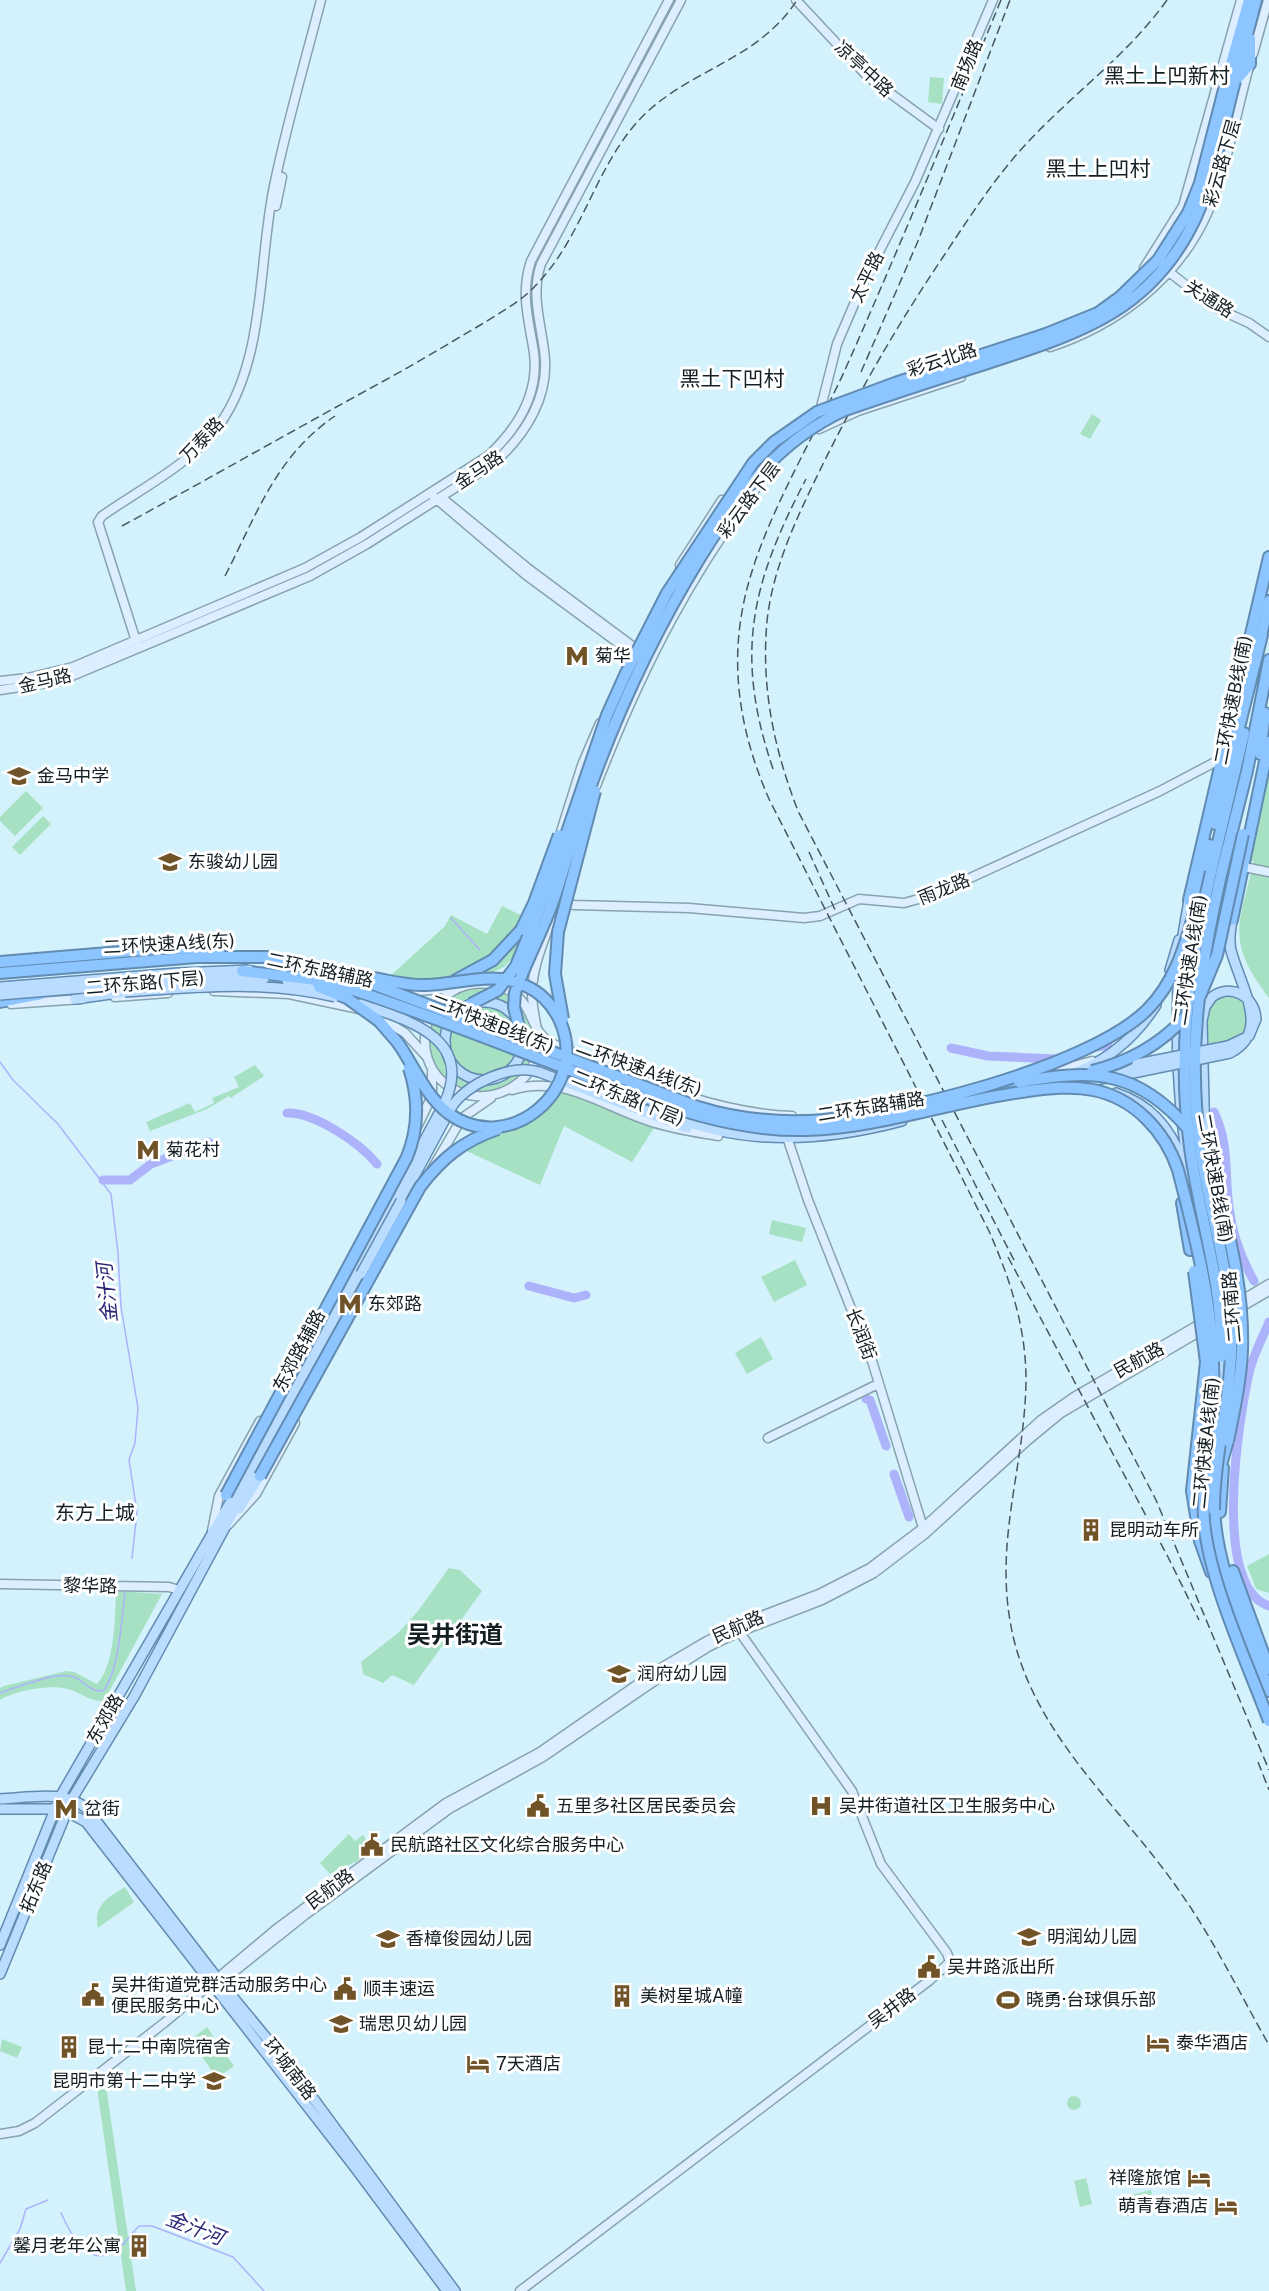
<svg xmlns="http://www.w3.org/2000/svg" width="1269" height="2291" font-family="'Public Sans','Noto Sans SC',sans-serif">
  <rect width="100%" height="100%" fill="#d4f2fc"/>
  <path fill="#a7e1c3" d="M930,77L944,78L942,104L928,102Z
    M1092,414L1101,420L1090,439L1080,434Z
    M1269,764V998C1226,941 1238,926 1254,862L1248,861Z
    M26,791L43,808L15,836L0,821V817Z
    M43,816L51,824L20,855L12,847Z
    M502,906L531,920L515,955L504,967L480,978L442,987L389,977L445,926L451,915L487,934Z
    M428 1040a53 53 0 1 1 106 0a53 53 0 1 1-106 0Z
    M1235,995L1247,1002L1246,1034L1226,1043L1209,1045C1205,1019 1202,997 1235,995Z
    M255,1065L264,1076L231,1098L229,1096L207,1109L150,1131L146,1122L190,1103L195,1112L214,1103L212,1098L239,1087L234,1077Z
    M562,1091L654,1128L632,1162L564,1126L540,1185L460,1148L537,1114Z
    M772,1220L806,1228L802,1242L769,1234Z
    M795,1260L807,1285L774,1302L761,1277Z
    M761,1337L773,1359L747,1374L735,1353Z
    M1269,1554V1593L1256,1589L1247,1566Z
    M449,1568L460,1570L482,1591L414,1685L392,1675L383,1683L363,1674L361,1662L398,1633L418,1611Z
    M116,1591L162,1594L104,1701C89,1702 79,1691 64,1688C47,1685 14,1691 0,1700V1688L4,1686L66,1671L74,1672L97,1684C115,1665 115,1616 116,1591Z
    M349,1834L355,1841L363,1835L372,1849L357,1861L330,1874L320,1863Z
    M125,1887L134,1902L98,1928C93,1905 107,1898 125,1887Z
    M207,2027L234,2066L217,2078L190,2040Z
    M2,2039L22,2047L17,2058L0,2051Z
    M104,2082L106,2086L136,2291H126L97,2088Z
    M1067 2103a7 7 0 1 1 14 0a7 7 0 1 1-14 0Z
    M1086,2178L1092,2204L1080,2207L1074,2181Z
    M1151,2190L1156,2209L1124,2217L1119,2198Z"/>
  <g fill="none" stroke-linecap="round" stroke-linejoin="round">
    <path stroke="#acb3fb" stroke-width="1.5" d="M451,918L480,950
      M0,1062L13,1080L58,1124L111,1194L118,1253L121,1307L138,1408L135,1443L129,1460L137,1512L132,1558
      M0,1693C17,1687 53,1673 70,1676C84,1678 87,1692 103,1691C119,1672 122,1617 125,1592
      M61,2213C70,2233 88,2270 116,2250C124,2245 132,2233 139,2226H152L233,2257L264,2291
      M0,2263L20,2229L26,2209L48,2200"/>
    <path stroke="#acb3fb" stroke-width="9" d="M951,1048L988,1056L1056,1059
      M1091,1048L1108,1045
      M1214,1112C1230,1146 1224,1172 1229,1207C1232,1234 1241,1258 1254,1281
      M287,1113C314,1112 360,1143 377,1164
      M103,1180H130L151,1164L209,1142
      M529,1286L574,1298L586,1295
      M1269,1322C1262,1339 1253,1355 1249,1373C1239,1419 1211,1587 1269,1606
      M866,1399L870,1400L886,1446
      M894,1474L909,1517"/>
    <g stroke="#87a3ad" stroke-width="11">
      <path id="secondary" d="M796,0L868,77L939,129
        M1253,54L1268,0
        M276,206L282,177
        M1144,268L1183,206L1241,0
        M1164,268L1214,307L1249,323L1269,337
        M1050,347C1116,325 1176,281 1206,216C1226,173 1236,113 1249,67
        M819,415L837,344L864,281L915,182L993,0
        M819,429L858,411L961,377
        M433,496L526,575L640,659
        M442,498L530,570L643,654
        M680,565L722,500
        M136,641L98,522L102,516C143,487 190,465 220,424C266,358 258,262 274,186C287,123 305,62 321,0
        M0,681L28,678L73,667L305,568L361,537L488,456C517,429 539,394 534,353C529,320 520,294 531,261L669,0
        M0,690L60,681L310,576L367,544L494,463C526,434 551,395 544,350C540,320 531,293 541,264L681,0
        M596,786C642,667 694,565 774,465
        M558,841L582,765L600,723
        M1249,868L1269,872
        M548,899L574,905L689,908L804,918L820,916L859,899L904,903L933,895L1160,791L1219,760
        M551,920C543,943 533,966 532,991C531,1017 546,1042 532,1067C514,1098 469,1107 442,1081C415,1056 421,1009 453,991C468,982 489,981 506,989C534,1001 529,1031 551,1043C629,1074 707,1113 792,1116
        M394,987L419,991L453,988
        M214,991L289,994L359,1009
        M115,997L168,993
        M11,1004L82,999
        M376,1015L405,1033L426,1056
        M1043,1074L1092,1061
        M512,1090C563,1074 602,1106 649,1121C672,1129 695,1132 718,1136
        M416,1129L432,1096V1071
        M787,1137L808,1200L873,1364L924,1531
        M432,1169L462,1118L491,1098
        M1237,1303L1269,1284
        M1236,1310L1269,1291
        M768,1438L878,1384
        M228,1525L256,1494L295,1423
        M212,1531L219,1496L260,1421
        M0,1584L169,1587L179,1590
        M216,1986L305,1915L449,1809L543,1757L665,1674L708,1647L739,1632L822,1600L874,1573L925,1534L1027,1441L1061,1413L1204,1329
        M0,2134L19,2131L35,2123L164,2023L275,1930L446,1803L540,1752L661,1668L705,1642L735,1626L819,1594L870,1568L923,1528L1041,1420L1074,1397L1205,1321
        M520,2291L930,1980L950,1962L947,1953L881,1864L852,1791L736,1627"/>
    </g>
    <g stroke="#628bb2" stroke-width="12">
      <path id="primary" d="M1211,938L1220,917
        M1181,946L1189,900
        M1179,963C1174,1049 1179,1134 1198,1218
        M1170,970L1179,940
        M267,979L293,988
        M75,999L125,992
        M445 1041a39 39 0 1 1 78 0a39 39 0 1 1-78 0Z
        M1230,1053C1269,1033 1244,992 1233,957C1228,945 1230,933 1232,920
        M1109,1069L1137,1064
        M539,1072L687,1128
        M1071,1074C1108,1061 1135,1038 1156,1005
        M574,1077C620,1096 667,1119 716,1130C777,1144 842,1137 902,1121
        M1068,1085L1138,1072
        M1116,1093C1150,1104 1169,1127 1182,1159
        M1205,1143L1202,1021L1205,1007L1212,997C1231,983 1255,996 1256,1019L1249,1036L1228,1046
        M404,1206L401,1201L451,1108
        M1219,1216L1234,1299L1236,1350
        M1215,1422L1220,1353
        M239,1509L260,1476
        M0,1799C27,1798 66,1789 87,1809L218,1979L288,2064L455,2291
        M0,1809H62L86,1822L353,2165L447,2291
        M0,1945L60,1797L235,1494L444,1104
        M0,1974L72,1799L135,1695L361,1274L366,1270"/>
    </g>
    <g stroke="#628bb2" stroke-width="14">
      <path id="highway" d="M1227,78L1249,0
        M1237,79L1250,64V39
        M1235,81L1256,0
        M1260,640L1269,601
        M1260,754L1265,713
        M1215,824L1262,635
        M1211,872L1244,733
        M1221,875L1247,771L1269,660
        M1189,900L1269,557
        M1194,913L1210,845
        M1232,920L1269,742
        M0,962L168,948L220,949
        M0,973L197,957H267
        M456,980L493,960L521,930
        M0,1002L41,994
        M379,1021L398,1043
        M993,1087L1019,1082
        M1182,1203L1190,1250
        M1218,1475L1227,1444
        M1192,1491L1200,1541L1211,1572
        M1214,1502C1214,1567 1247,1631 1269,1691
        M1220,1512L1223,1468
        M1233,1571L1269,1669"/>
    </g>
    <use href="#secondary" stroke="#dceeff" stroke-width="8"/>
    <use href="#primary" stroke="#badcff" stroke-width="9"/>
    <use href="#highway" stroke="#8cc5ff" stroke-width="10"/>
    <path stroke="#48585e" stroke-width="1.5" stroke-dasharray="9 4.5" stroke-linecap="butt" d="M1001,0C950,124 899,249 844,372C809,448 753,536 741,618C731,681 744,742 769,799L989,1231C1010,1279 1026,1327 1026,1380C1025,1471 991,1546 1014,1640C1039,1741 1124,1810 1180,1892C1214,1940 1240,1994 1269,2045
      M1167,0C1125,59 1065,99 1018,153C990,185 967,221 943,257C898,324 858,393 822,466C798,515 773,566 767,621C761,688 774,749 798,811L1156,1500L1269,1770
      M861,372L918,241L1010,0
      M122,526C208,479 294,430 380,383C415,364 448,344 482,324C501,312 522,301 537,284C585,234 596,161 646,113C694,68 759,59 797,0
      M225,576C257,514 276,456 335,416
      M773,769C734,654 751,584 806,479
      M809,852L836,912
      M942,1120L1015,1262
      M1008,1257L1168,1557L1199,1620
      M1258,1762L1269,1790"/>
    <g stroke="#628bb2" stroke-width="12" stroke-linecap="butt">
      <path id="primary-bridge" d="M287,981L324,988
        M0,987L178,973L249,970
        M125,992C196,987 265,980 335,997
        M0,995L204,978L264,979
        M360,1004C408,1020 475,1038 444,1104
        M1137,1064L1228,1046
        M1138,1072L1230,1053
        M451,1108C465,1084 512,1063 539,1072
        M361,1274L401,1201"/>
    </g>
    <g stroke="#628bb2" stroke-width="14" stroke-linecap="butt">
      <path id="highway-bridge" d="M1211,872C1189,966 1177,1050 1190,1147C1199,1218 1224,1285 1221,1357
        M521,930L534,903L559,835
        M267,957L338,971L698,1107C733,1118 769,1122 806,1121C889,1118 1088,1068 1147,1010C1174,983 1184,949 1194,913
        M242,971L309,979L347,988C428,1014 508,1047 589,1077C660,1104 729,1132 807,1130C879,1128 949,1102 1021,1092C1044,1089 1069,1085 1093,1090C1134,1098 1165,1131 1178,1170C1200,1254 1222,1339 1210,1427
        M373,978C391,981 409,986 427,985C461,984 494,970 526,986C542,993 553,1006 560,1021C590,1089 509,1158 448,1113C425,1095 414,1066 398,1043
        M319,987L347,998L379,1021
        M1200,996L1217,955L1243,834
        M471,1004L498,990L516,966L549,885L607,715L625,675L667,593L753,463L774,442L817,412L895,383L1046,334L1098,313L1120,297L1158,260L1188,213L1200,183L1227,78
        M563,1019L555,974L558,932L595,791
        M518,1023L514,1007L515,993C526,960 544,929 555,896C565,866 573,835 584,805C614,718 653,634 701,556C741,492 776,442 845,410C892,394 940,378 988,363C1079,333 1152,312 1196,217C1215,175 1223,125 1235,81
        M1092,1071C1129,1062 1161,1044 1186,1016
        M1019,1082C1092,1069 1138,1069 1189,1130
        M1208,1164C1228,1222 1244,1288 1242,1350C1241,1380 1234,1411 1228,1441
        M1214,1420C1209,1453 1202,1487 1204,1521C1209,1581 1247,1662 1269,1721
        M260,1476L420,1187C442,1158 463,1141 498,1129
        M1192,1491L1206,1362L1194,1271
        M226,1495L407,1157C419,1127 419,1098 409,1068
        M1214,1510C1214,1449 1234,1390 1231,1329C1229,1266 1208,1207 1200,1145C1187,1050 1200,968 1221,875"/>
    </g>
    <use href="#primary-bridge" stroke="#badcff" stroke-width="9"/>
    <use href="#highway-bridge" stroke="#8cc5ff" stroke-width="10"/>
  </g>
  <defs>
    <g id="metro-bare" transform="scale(1.8)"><path d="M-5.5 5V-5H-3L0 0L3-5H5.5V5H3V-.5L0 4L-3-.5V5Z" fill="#715328" stroke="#fff" stroke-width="2.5" paint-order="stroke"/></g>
    <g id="school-bare" transform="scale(1.8)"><path d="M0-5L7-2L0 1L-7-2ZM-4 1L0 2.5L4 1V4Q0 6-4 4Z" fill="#715328" stroke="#fff" stroke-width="2.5" paint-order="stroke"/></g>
    <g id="building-bare" transform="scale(1.8)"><path d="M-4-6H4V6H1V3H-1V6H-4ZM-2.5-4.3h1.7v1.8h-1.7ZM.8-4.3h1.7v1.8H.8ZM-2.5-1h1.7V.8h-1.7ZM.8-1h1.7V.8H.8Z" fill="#715328" stroke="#fff" stroke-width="2.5" paint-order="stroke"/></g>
    <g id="civic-bare" transform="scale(1.8)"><path d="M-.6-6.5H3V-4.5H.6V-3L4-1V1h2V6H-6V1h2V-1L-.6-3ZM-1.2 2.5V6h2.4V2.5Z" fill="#715328" stroke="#fff" stroke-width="2.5" paint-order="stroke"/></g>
    <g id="hospital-bare" transform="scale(1.8)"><path d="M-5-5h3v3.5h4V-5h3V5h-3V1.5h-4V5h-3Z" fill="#715328" stroke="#fff" stroke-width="2.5" paint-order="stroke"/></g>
    <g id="stadium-bare" transform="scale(1.8)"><path d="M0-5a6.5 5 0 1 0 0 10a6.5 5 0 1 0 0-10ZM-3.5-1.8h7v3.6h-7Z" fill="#715328" stroke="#fff" stroke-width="2.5" paint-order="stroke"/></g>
    <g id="hotel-bare" transform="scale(1.8)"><path d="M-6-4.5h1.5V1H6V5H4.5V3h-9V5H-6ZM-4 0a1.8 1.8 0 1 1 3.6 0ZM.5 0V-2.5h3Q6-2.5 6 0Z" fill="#715328" stroke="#fff" stroke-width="2.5" paint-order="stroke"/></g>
  </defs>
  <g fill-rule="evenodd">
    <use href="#metro-bare" x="577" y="656"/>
    <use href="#school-bare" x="19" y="776"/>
    <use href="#school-bare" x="170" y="862"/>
    <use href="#metro-bare" x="148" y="1150"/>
    <use href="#metro-bare" x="350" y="1304"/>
    <use href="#building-bare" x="1091" y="1530"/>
    <use href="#school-bare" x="619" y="1674"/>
    <use href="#civic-bare" x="538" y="1806"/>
    <use href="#hospital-bare" x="821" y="1806"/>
    <use href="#metro-bare" x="66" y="1809"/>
    <use href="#civic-bare" x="372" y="1845"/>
    <use href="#school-bare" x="1029" y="1937"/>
    <use href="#school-bare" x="388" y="1939"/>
    <use href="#civic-bare" x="929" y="1967"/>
    <use href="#civic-bare" x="345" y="1989"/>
    <use href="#civic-bare" x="93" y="1995"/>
    <use href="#building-bare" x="622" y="1996"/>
    <use href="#stadium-bare" x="1008" y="2000"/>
    <use href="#school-bare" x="341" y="2024"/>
    <use href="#hotel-bare" x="1158" y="2043"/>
    <use href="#building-bare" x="69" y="2047"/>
    <use href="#hotel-bare" x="478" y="2064"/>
    <use href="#school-bare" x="214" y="2081"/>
    <use href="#hotel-bare" x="1199" y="2178"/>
    <use href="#hotel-bare" x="1226" y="2206"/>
    <use href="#building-bare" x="139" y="2246"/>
  </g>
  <g text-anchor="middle" stroke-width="6" stroke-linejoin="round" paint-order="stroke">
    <g font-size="18" fill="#141f23" stroke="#fff">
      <text transform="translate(967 65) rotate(-68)" y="6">南场路</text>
      <text transform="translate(864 69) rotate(43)" y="6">凉亭中路</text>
      <text transform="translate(1222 163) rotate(-74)" y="6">彩云路下层</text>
      <text transform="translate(867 277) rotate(-64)" y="6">太平路</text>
      <text transform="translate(1209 299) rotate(32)" y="6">关通路</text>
      <text transform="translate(942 360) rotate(-18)" y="6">彩云北路</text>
      <text transform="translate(202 440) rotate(-47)" y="6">万泰路</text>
      <text transform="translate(479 470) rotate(-34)" y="6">金马路</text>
      <text transform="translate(749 500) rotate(-53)" y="6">彩云路下层</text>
      <text transform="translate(45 681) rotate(-13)" y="6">金马路</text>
      <text transform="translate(1233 700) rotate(-79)" y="6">二环快速B线(南)</text>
      <text transform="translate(944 889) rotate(-22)" y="6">雨龙路</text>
      <text transform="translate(169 944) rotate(-3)" y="6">二环快速A线(东)</text>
      <text transform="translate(1190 960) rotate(-81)" y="6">二环快速A线(南)</text>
      <text transform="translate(320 970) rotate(12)" y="6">二环东路辅路</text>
      <text transform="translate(145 983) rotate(-5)" y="6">二环东路(下层)</text>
      <text transform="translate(492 1024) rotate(21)" y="6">二环快速B线(东)</text>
      <text transform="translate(639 1068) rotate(20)" y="6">二环快速A线(东)</text>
      <text transform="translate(628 1098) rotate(22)" y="6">二环东路(下层)</text>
      <text transform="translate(871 1107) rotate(-9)" y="6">二环东路辅路</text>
      <text transform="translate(1215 1178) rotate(80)" y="6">二环快速B线(南)</text>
      <text transform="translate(1232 1307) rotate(-95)" y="6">二环南路</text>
      <text transform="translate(861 1334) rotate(69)" y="6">长润街</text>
      <text transform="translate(299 1351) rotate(-62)" y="6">东郊路辅路</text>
      <text transform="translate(1139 1360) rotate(-29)" y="6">民航路</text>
      <text transform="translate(1206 1443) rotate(-84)" y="6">二环快速A线(南)</text>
      <text transform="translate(90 1586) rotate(1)" y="6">黎华路</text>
      <text transform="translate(738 1627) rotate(-24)" y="6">民航路</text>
      <text transform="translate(105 1719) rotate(-60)" y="6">东郊路</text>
      <text transform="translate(36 1887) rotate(-68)" y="6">拓东路</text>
      <text transform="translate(330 1889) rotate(-37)" y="6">民航路</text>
      <text transform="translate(892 2008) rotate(-37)" y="6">吴井路</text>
      <text transform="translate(290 2069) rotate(52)" y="6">环城南路</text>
    </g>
    <g font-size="18" fill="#141f23" stroke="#fff" text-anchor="start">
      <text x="595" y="662">菊华</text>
      <text x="37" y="782">金马中学</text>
      <text x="188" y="868">东骏幼儿园</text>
      <text x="166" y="1156">菊花村</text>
      <text x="368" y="1310">东郊路</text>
      <text x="1109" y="1536">昆明动车所</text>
      <text x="637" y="1680">润府幼儿园</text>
      <text x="556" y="1812">五里多社区居民委员会</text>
      <text x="839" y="1812">吴井街道社区卫生服务中心</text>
      <text x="84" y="1815">岔街</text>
      <text x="390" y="1851">民航路社区文化综合服务中心</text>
      <text x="1047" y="1943">明润幼儿园</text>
      <text x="406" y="1945">香樟俊园幼儿园</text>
      <text x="947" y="1973">吴井路派出所</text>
      <text x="111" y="1991">吴井街道党群活动服务中心<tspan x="111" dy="21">便民服务中心</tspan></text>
      <text x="363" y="1995">顺丰速运</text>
      <text x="640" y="2002">美树星城A幢</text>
      <text x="1026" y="2006">晓勇·台球俱乐部</text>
      <text x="359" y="2030">瑞思贝幼儿园</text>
      <text x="1176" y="2049">泰华酒店</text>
      <text x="87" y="2053">昆十二中南院宿舍</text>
      <text x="496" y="2070">7天酒店</text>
      <text x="196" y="2087" text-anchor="end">昆明市第十二中学</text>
      <text x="1181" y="2184" text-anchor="end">祥隆旅馆</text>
      <text x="1208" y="2212" text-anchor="end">萌青春酒店</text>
      <text x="121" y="2252" text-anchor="end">馨月老年公寓</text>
    </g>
    <g font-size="20" font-style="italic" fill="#2b2676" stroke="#fff">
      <text transform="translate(107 1293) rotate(-96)" y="7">金汁河</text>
      <text transform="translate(195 2228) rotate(21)" y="7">金汁河</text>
    </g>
    <g font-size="20" fill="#141f23" stroke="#fff">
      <text x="95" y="1520">东方上城</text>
    </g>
    <g font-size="21" fill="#141f23" stroke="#fff">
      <text x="1167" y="83">黑土上凹新村</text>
      <text x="1098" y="176">黑土上凹村</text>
      <text x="732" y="386">黑土下凹村</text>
    </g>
    <g font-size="24" font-weight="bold" fill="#141f23" stroke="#fff">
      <text x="455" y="1643">吴井街道</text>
    </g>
  </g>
</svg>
